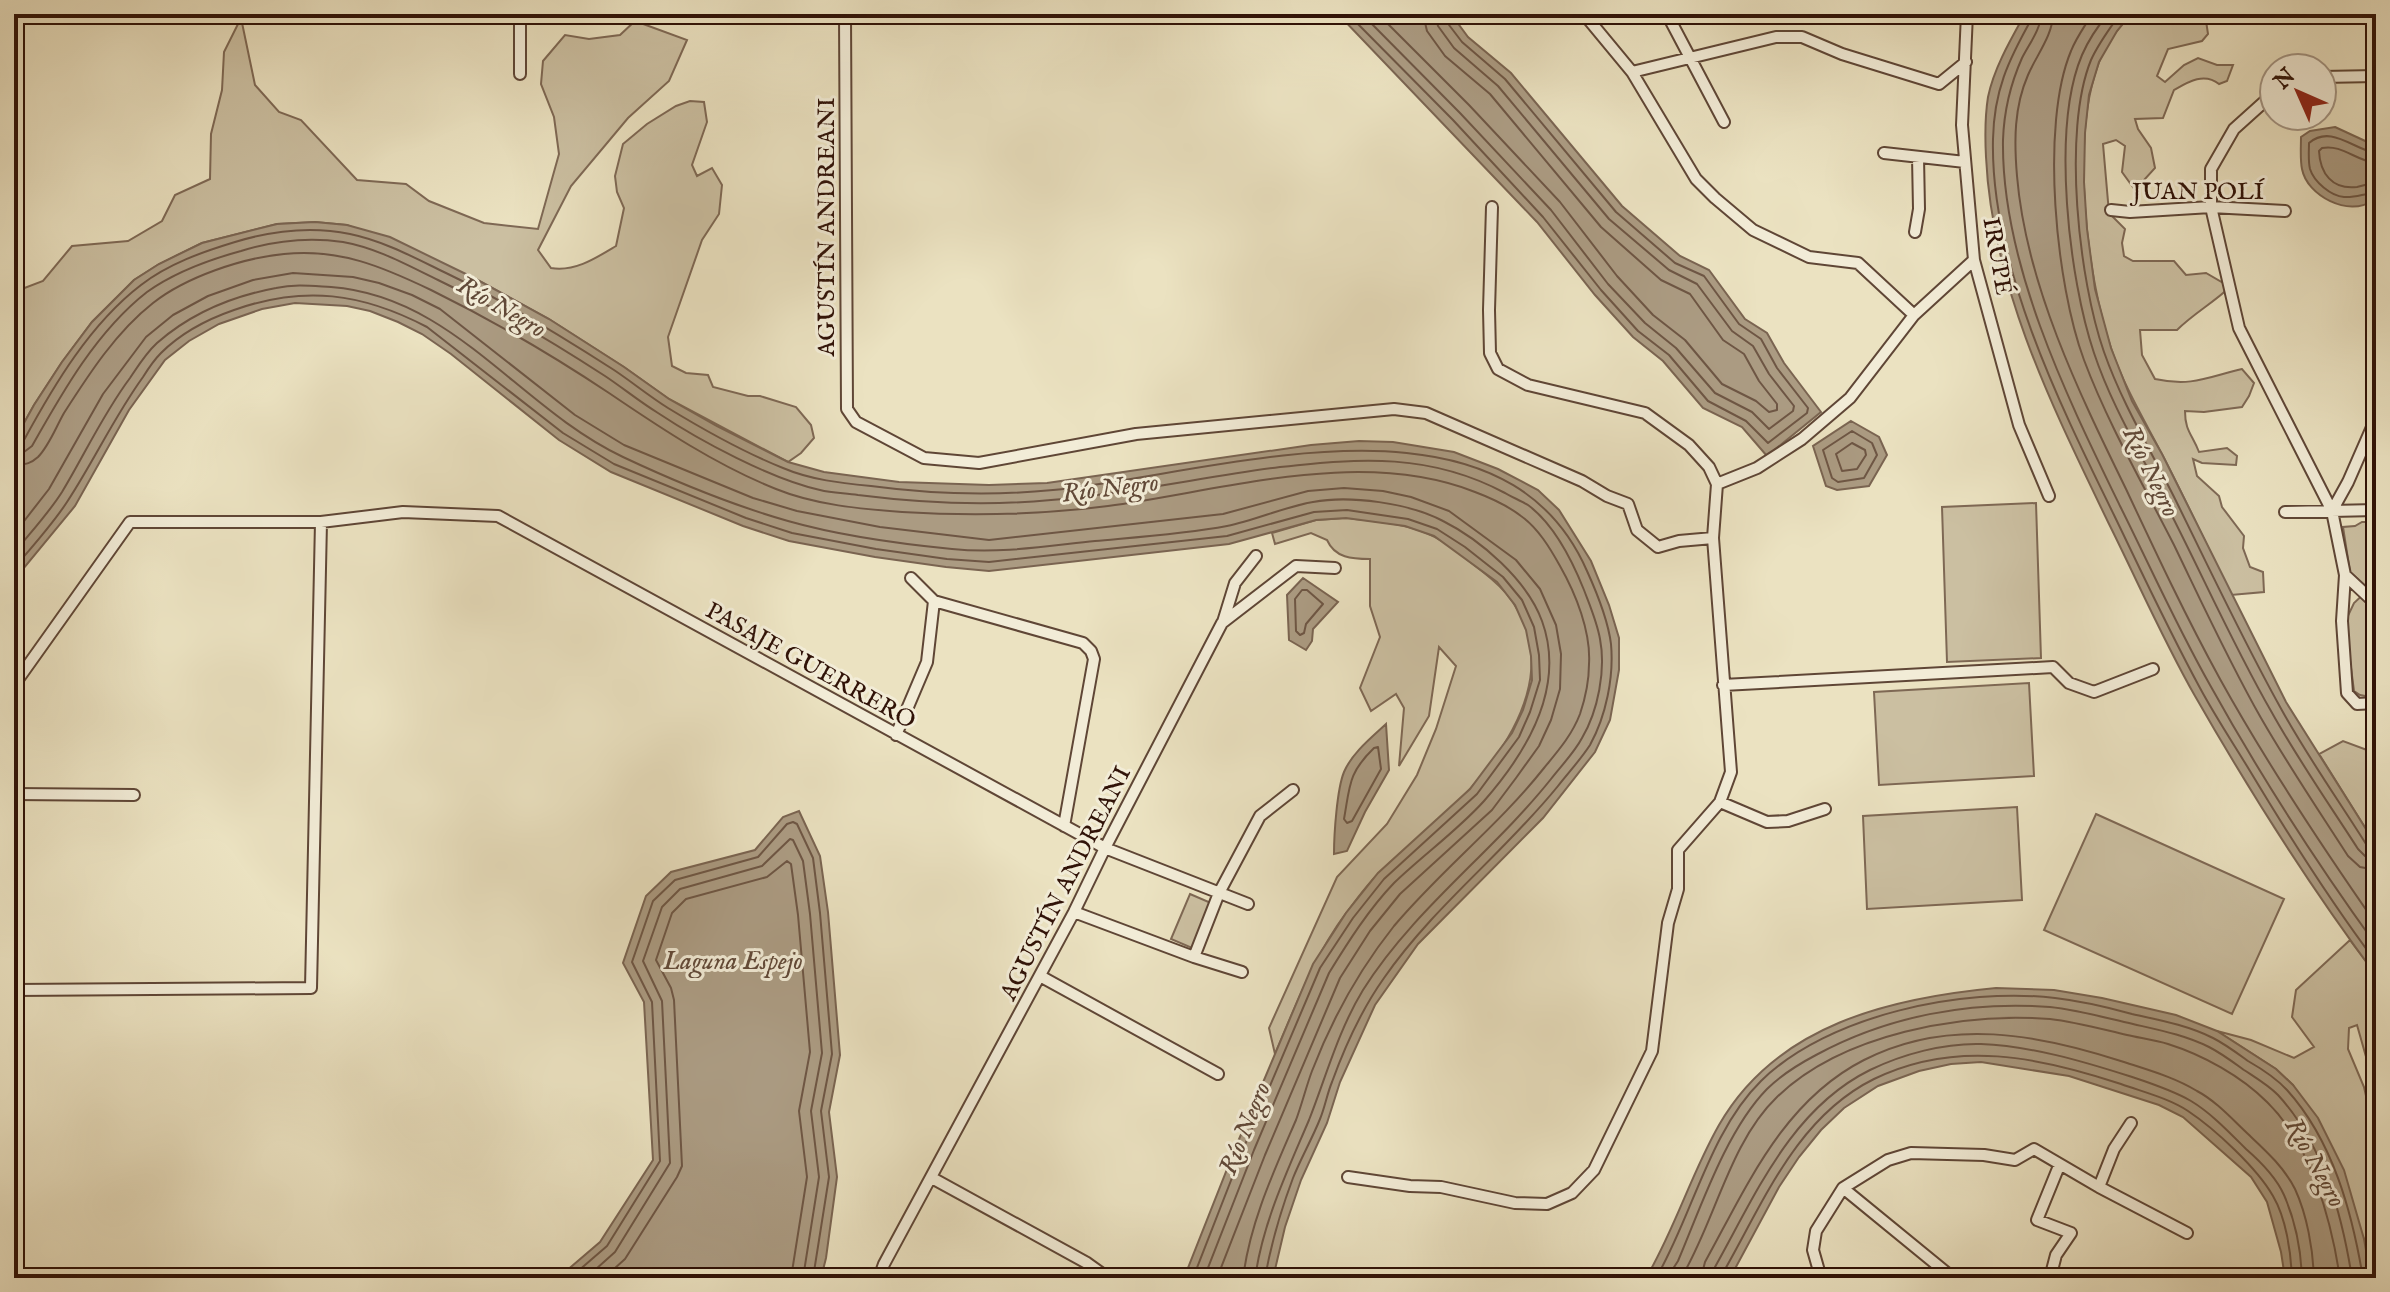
<svg xmlns="http://www.w3.org/2000/svg" width="2390" height="1292" font-family="'IM FELL English',serif">
  <rect width="100%" height="100%" fill="#ebe2c1"/>
  <filter id="stains"><feTurbulence type="fractalNoise" baseFrequency=".0025" numOctaves="4"/><feColorMatrix values="0 0 0 0 .2 0 0 0 0 .09 0 0 0 0 .02 0 0 0 .5 -.17"/></filter>
  <radialGradient id="worn" r=".72"><stop offset=".6" stop-color="#630" stop-opacity="0"/><stop offset="1" stop-color="#630" stop-opacity=".3"/></radialGradient>
  <path fill="#cbbfa1" stroke="#7e6854" stroke-width="2" d="M2131,14H2205L2208,34L2202,41L2168,49L2157,76L2165,82L2184,65L2198,58L2217,65H2233L2227,81L2219,84C2204,72 2188,82 2174,90L2163,118L2135,119L2138,129L2151,148L2155,168L2135,190L2122,172L2125,146L2116,140L2103,144L2109,213L2125,229L2122,243L2124,256L2133,261H2174L2186,275L2206,273L2230,287C2213,303 2193,314 2177,330H2140L2142,355L2155,379C2192,387 2208,377 2242,369L2254,383L2249,396L2242,407L2204,412L2185,411C2185,431 2192,434 2199,452L2227,448L2237,456L2236,465L2202,463L2193,459L2197,476L2219,496L2222,507L2244,536L2243,548L2250,567L2263,572L2264,592L2231,595C2209,549 2187,503 2164,458C2145,421 2124,387 2111,348C2086,274 2071,139 2098,65C2104,47 2118,28 2131,14Z
    M241,18L255,85L279,112L301,120L357,180L406,184L429,201L484,223L538,229L559,154L554,117L541,84L543,61L565,35L589,39L620,35L635,21L687,40L669,81L628,118L571,186L538,250L551,268C575,272 596,258 616,246L624,208L617,192L615,176L623,144L647,124L676,106L690,101L704,102L707,122L692,165L697,176L712,168L722,185L719,214L702,240L668,337L672,366L686,373L708,375L713,387L748,396H760L796,407L811,425L814,438L801,453L788,462L669,399L624,367L549,319L472,277L347,225L315,222L277,224L202,243L159,264L134,280L92,322L62,362L34,405L14,441V292L43,281L72,246L128,241L162,221L175,195L210,179L211,134L222,90L224,52Z
    M2036,503L2041,658L1947,662L1942,507Z
    M1346,518C1375,521 1408,523 1435,537C1449,544 1462,555 1474,565C1486,574 1496,582 1506,593C1560,659 1519,734 1470,789C1443,819 1410,843 1381,871C1368,883 1357,899 1346,913C1314,956 1296,1005 1275,1054L1269,1028L1337,877L1387,824L1417,775L1436,729L1456,666L1439,647L1429,716L1399,766L1404,708L1396,694L1371,711L1360,688L1380,637L1370,606V559C1352,559 1335,558 1327,540L1311,533L1275,544L1272,533L1316,520Z
    M2362,522H2376V698L2360,695L2354,691L2345,622L2354,603L2369,589L2350,572L2343,527L2355,526Z
    M2029,683L2034,776L1879,785L1874,692Z
    M2376,718V845L2319,754L2343,741L2367,750L2375,740L2371,721Z
    M2017,807L2022,900L1867,909L1863,816Z
    M2096,814L2284,899L2232,1014L2044,930Z
    M1190,894L1211,903L1192,948L1171,939Z
    M2350,940L2376,975V1092L2357,1025L2349,1028L2348,1049L2364,1087L2376,1140V1278H2371L2364,1239L2293,1085L2276,1069L2217,1031L2251,1040L2294,1058L2314,1047L2292,1017L2296,990Z"/>
  <path fill="#ab9b82" stroke="#7a6451" stroke-width="2" d="M1338,14H1451L1468,37L1511,73L1622,206L1680,256L1709,270L1745,319L1767,333L1784,363L1821,412L1767,456L1742,427L1703,408L1663,361L1633,337L1595,295L1537,222Z
    M2025,14H2131L2117,31L2099,62L2089,95L2085,133L2084,182L2087,229L2095,289L2111,348L2132,401L2162,454L2286,702L2376,845V975C2310,887 2250,792 2195,696C2163,640 2137,580 2108,522C2053,408 1992,287 1986,157C1985,138 1985,116 1988,97C1994,68 2011,39 2025,14Z
    M2335,127L2376,146V202L2372,201C2349,217 2307,196 2302,169C2300,159 2301,147 2301,137L2310,131Z
    M315,222L347,225L390,237L472,277L549,319L624,367L669,399L717,426L788,462L824,472L899,482L989,485L1047,483L1311,445L1359,441L1393,442L1454,452L1498,469L1538,490L1559,510L1591,561L1609,605L1619,638V670L1610,720L1595,752L1543,818L1418,944L1375,1005L1340,1082L1327,1123L1301,1180L1285,1227L1273,1278H1184L1237,1144L1313,964L1346,913L1378,873L1470,789L1512,733L1523,710L1532,680L1531,656L1526,630L1515,605L1497,582L1434,536L1405,526L1346,518L1316,520L1229,544L989,571L946,567L875,557L789,541L743,526L611,472L559,440L451,354L422,334L398,322L370,311L347,306L295,303L262,309L219,324L189,341L165,360L129,410L75,506L14,580V441L34,405L62,362L92,322L134,280L159,264L202,243L277,224Z
    M1851,421L1879,437L1887,455L1869,486L1837,490L1826,486L1813,446Z
    M1303,578L1338,602L1313,629L1312,641L1306,650L1289,640L1287,595Z
    M1386,724L1389,770L1365,812L1347,851L1334,854C1334,834 1337,789 1344,772C1352,753 1372,737 1386,724Z
    M799,811L820,856L828,912L840,1055L829,1112L837,1177L826,1258L821,1278H558L600,1242L653,1160L644,1002L623,963L646,896L671,872L755,850L783,817Z
    M1996,988L2054,990L2102,998L2176,1015L2217,1031L2276,1069L2293,1085L2318,1118L2344,1170L2364,1239L2371,1278H2285L2281,1252L2267,1202L2251,1177L2183,1117L2159,1105L2069,1076L1981,1062L1951,1064L1919,1071L1878,1086L1844,1108L1821,1130L1799,1157L1779,1187L1730,1278H1646C1675,1229 1691,1174 1719,1125C1776,1025 1890,998 1996,988Z"/>
  <g fill="none" stroke-linecap="round" stroke-linejoin="round">
    <path stroke="#6e5644" stroke-width="2" d="M1348,14L1453,120L1543,217L1601,290L1638,331L1669,355L1708,401L1746,421L1768,443L1807,413L1808,408L1777,368L1761,339L1739,324L1704,276L1675,263L1616,212L1505,79L1462,42L1446,21L1445,14
      M1362,14L1460,113L1551,210L1608,284L1645,323L1676,348L1715,393L1752,412L1769,429L1793,411L1794,406L1769,374L1753,346L1732,331L1697,284L1669,270L1609,219L1498,86L1454,48L1438,26L1435,14
      M1378,14L1469,105L1560,202L1617,276L1653,315L1685,340L1722,384L1756,401L1769,412L1777,410V404L1759,381L1744,354L1723,340L1690,294L1661,280L1601,227L1490,94L1445,56L1427,31L1423,14
      M2031,14V20C2008,61 1994,91 1993,139C1990,264 2060,405 2114,515C2142,573 2169,631 2200,688C2215,716 2233,743 2250,771C2289,836 2330,901 2376,962
      M2041,14C2041,29 2029,44 2022,58C2010,85 2004,110 2003,140C2001,263 2067,397 2120,506C2150,566 2177,627 2210,685C2260,775 2316,862 2376,945
      M2053,14C2053,35 2036,56 2028,75C2014,107 2014,141 2017,176C2026,284 2079,393 2126,489C2156,553 2186,617 2220,679C2267,764 2321,845 2376,924
      M2092,14C2085,26 2076,38 2071,51C2040,125 2056,285 2084,360C2108,424 2143,484 2174,545C2202,603 2229,662 2261,718C2288,765 2319,811 2348,856L2360,867L2376,870
      M2108,14C2098,26 2088,41 2082,55C2051,128 2069,279 2094,353C2112,407 2142,455 2167,506C2202,574 2233,645 2271,711C2297,758 2329,804 2358,849L2365,856L2376,858
      M2120,14C2110,28 2098,44 2091,60C2062,131 2079,281 2104,352C2123,406 2153,454 2178,505C2211,572 2243,640 2279,705C2305,753 2337,798 2366,844L2376,848
      M2376,153C2354,150 2331,124 2309,143C2309,150 2308,161 2310,169C2314,182 2331,196 2344,197C2356,198 2365,193 2376,193
      M2376,163C2356,161 2342,144 2322,148L2319,151C2320,173 2332,190 2357,187C2363,186 2369,183 2376,183
      M1852,431L1872,443L1877,455L1864,478L1838,482L1832,478L1823,450Z
      M14,443L24,440C54,385 90,324 141,285C168,264 202,252 235,242C271,231 312,226 350,234C384,241 415,258 446,273C504,301 560,335 614,370C632,382 649,396 668,408C704,430 743,452 783,468C811,480 841,483 871,486C931,494 993,496 1053,490C1213,475 1501,374 1587,571C1597,593 1608,620 1611,644C1614,677 1606,716 1590,745C1581,759 1569,772 1558,786C1504,853 1434,906 1384,978C1362,1009 1345,1046 1332,1082C1327,1094 1325,1107 1320,1119C1312,1139 1301,1158 1293,1178C1281,1210 1271,1244 1265,1278
      M1852,443L1865,450L1866,455L1857,469L1842,471L1836,454Z
      M14,453L24,452L32,446C63,391 97,331 147,292C175,272 208,260 241,251C273,241 309,237 343,242C377,248 407,265 438,280C496,308 551,341 605,376C623,388 640,402 658,413C700,441 771,479 820,490C832,493 845,493 858,495C921,503 987,506 1051,500C1127,494 1203,477 1280,467C1361,458 1430,453 1505,493C1506,494 1527,504 1528,505C1555,525 1572,560 1584,590C1590,606 1597,622 1600,639C1606,670 1598,711 1582,738C1574,753 1561,766 1551,779C1492,853 1414,909 1363,990C1338,1031 1326,1077 1309,1120C1287,1172 1263,1222 1255,1278
      M14,465C25,464 29,465 38,457C49,446 56,427 64,413C89,374 116,332 153,303C186,277 242,258 284,254C339,248 383,267 431,290C492,320 552,355 609,393C662,429 716,465 776,489C815,505 861,509 902,512C971,516 1039,515 1108,506C1226,490 1361,447 1475,492C1491,498 1508,506 1521,516C1538,528 1550,548 1560,566C1576,594 1591,632 1589,664C1589,680 1585,699 1580,714C1572,735 1558,751 1544,768C1499,825 1441,870 1394,926C1359,970 1332,1019 1312,1071C1306,1087 1302,1104 1296,1120C1274,1171 1250,1222 1243,1278
      M14,534L49,489L103,394L146,337L173,315L208,296L253,280L293,273L353,277L379,283L412,295L440,309L575,415L624,445L753,498L797,511L880,527L989,540L1223,514L1308,491L1344,488L1383,491L1411,497L1449,511L1516,560L1540,589L1556,625L1561,654L1560,689L1551,720L1539,746L1516,778L1492,810L1400,894L1370,931L1340,978L1265,1155L1217,1278
      M14,553C30,533 48,514 62,492C85,454 103,414 130,378C138,366 146,353 157,343C190,314 233,296 276,288C295,284 312,286 331,287C453,296 519,408 623,457C676,482 732,505 788,521C837,535 901,544 952,549C1000,554 1047,546 1095,541C1139,537 1184,534 1227,526C1256,520 1284,507 1313,502C1350,495 1409,503 1443,521C1481,540 1527,580 1542,621C1566,687 1527,752 1484,801C1457,831 1423,855 1394,883C1369,909 1348,942 1329,973L1254,1150L1204,1278
      M14,568C32,547 52,525 67,502C94,461 114,417 143,377C148,369 154,360 161,353C181,333 208,319 234,310C304,285 362,293 427,327L563,433L614,464L746,518L792,533L876,549L947,559L989,562L1227,536L1314,512L1347,510L1408,519L1437,529L1465,547L1503,577L1522,600L1534,627L1539,655L1540,680L1530,712L1519,737L1477,794L1384,879L1353,918L1320,968L1244,1147L1193,1278
      M1302,590H1307L1323,604L1306,624L1304,633L1300,635L1296,631L1295,599Z
      M1378,747L1381,769L1352,821L1347,823L1344,819C1350,786 1348,773 1374,748Z
      M570,1278L607,1246L660,1161L652,1002L632,962L653,901L675,880L758,857L787,824L793,822L797,824L813,858L820,913L832,1054L821,1111L829,1177L813,1278
      M586,1278L615,1252L670,1163L662,1001L643,961L662,907L680,889L762,866L790,839L793,840L803,861L810,914L822,1053L811,1111L819,1177L803,1278
      M604,1278L625,1259L677,1177L682,1166L674,1000L671,988L656,960L672,913L686,899L767,877L787,861L791,864L798,915L810,1052L799,1111L807,1177L791,1278
      M1656,1278C1692,1217 1709,1132 1761,1081C1828,1015 1963,987 2055,998C2081,1001 2107,1007 2132,1014C2159,1020 2187,1025 2213,1038C2225,1044 2237,1053 2248,1061C2262,1069 2276,1078 2287,1090C2333,1141 2352,1212 2363,1278
      M1667,1278L1678,1261C1701,1207 1726,1131 1767,1089C1781,1075 1799,1064 1816,1055C1888,1016 1969,1001 2050,1007C2078,1010 2106,1018 2133,1024C2159,1030 2185,1035 2209,1047C2221,1053 2233,1062 2244,1070C2256,1078 2268,1085 2278,1095C2323,1144 2342,1214 2352,1278
      M1681,1278C1715,1222 1729,1143 1777,1097C1842,1034 1962,1012 2050,1019C2076,1022 2101,1029 2127,1035C2140,1038 2155,1040 2168,1044C2203,1055 2241,1076 2267,1102C2311,1145 2331,1219 2340,1278
      M1701,1278L1705,1262C1747,1186 1783,1101 1864,1060C1948,1017 2038,1034 2124,1062C2148,1070 2174,1077 2197,1091C2216,1101 2232,1119 2248,1134C2265,1150 2284,1167 2295,1189C2307,1215 2313,1249 2314,1278
      M1713,1278L1715,1267C1756,1194 1791,1109 1870,1070C1903,1054 1944,1043 1981,1044C2031,1046 2082,1061 2129,1076C2150,1083 2172,1090 2191,1101C2211,1113 2229,1132 2246,1149C2261,1162 2276,1177 2284,1195C2295,1220 2301,1251 2302,1278
      M1724,1278V1271C1764,1201 1797,1117 1874,1079C1956,1039 2039,1057 2121,1084C2143,1092 2168,1098 2188,1111C2215,1129 2257,1168 2273,1196C2286,1218 2291,1252 2292,1278"/>
    <g stroke="#5f4636" stroke-width="14">
      <path id="street" d="M845,14L847,409L856,422L924,458L979,463L1136,434L1394,409L1426,413L1582,481L1607,496L1628,504L1637,530L1658,547L1679,541L1713,538
        M1584,14L1632,72L1696,179L1715,198L1753,230L1809,257L1858,263L1914,315
        M1667,14L1724,122
        M1967,14L1962,125L1974,260L2019,425L2049,496
        M1632,72L1776,37H1802L1842,54L1939,84L1966,62
        M520,74V14
        M2322,77L2376,76
        M2274,93L2234,129L2211,169V207L2239,328L2332,511L2345,575L2376,604
        M1884,153L1965,162
        M1492,207L1489,310L1490,353L1498,369L1528,385L1645,413L1689,445L1709,467L1717,484
        M2111,210L2130,212L2211,207L2285,211
        M1915,232L1919,209L1918,157
        M2332,511L2348,482L2376,418
        M2285,512L2376,510
        M2345,575L2342,621L2347,693L2357,704L2376,703
        M911,578L934,601L1083,643L1091,651L1094,659L1064,826
        M1223,622L1235,583L1256,556
        M14,685L130,522H321L403,512L498,516L1105,848L1248,904
        M1723,685L2053,667L2069,683L2094,692L2153,669
        M896,735L927,662L934,601
        M14,794L134,795
        M1720,802L1767,822L1788,821L1825,809
        M1074,912L1194,957L1242,972
        M1194,957L1219,893L1260,816L1293,790
        M1040,976L1218,1074
        M14,990L311,988L321,522
        M1348,1177L1410,1186L1441,1187L1515,1203L1547,1204L1572,1193L1594,1170L1652,1051L1668,923L1678,889V850L1720,802L1731,772L1713,538L1717,484L1757,468L1802,439L1850,398L1914,315L1974,260
        M932,1178L1087,1263L1108,1278
        M2099,1187L2187,1233
        M1843,1188L1953,1278
        M879,1278L884,1264L1074,912L1105,848L1222,623L1296,566L1335,568
        M1821,1278L1813,1250L1816,1231L1843,1188L1888,1160L1911,1153L1984,1155L2015,1160L2034,1149L2099,1187L2114,1149L2131,1123
        M2050,1278L2056,1255L2071,1233L2037,1220L2059,1166"/>
    </g>
    <use href="#street" stroke="#f2ecd7" stroke-width="10"/>
  </g>
  <g text-anchor="middle" stroke-width="6" stroke-linejoin="round" paint-order="stroke">
    <g font-size="24" fill="#301207" stroke="#f2ecd7">
      <text x="2198" y="199">JUAN POLÍ</text>
      <text transform="translate(826 227) rotate(-90)" y="8">AGUSTÍN ANDREANI</text>
      <text transform="translate(1998 256) rotate(80)" y="8">IRUPÉ</text>
      <text transform="translate(811 665) rotate(29)" y="8">PASAJE GUERRERO</text>
      <text transform="translate(1065 883) rotate(-63)" y="8">AGUSTÍN ANDREANI</text>
    </g>
    <g font-size="26" font-style="italic" fill="#614938" stroke="#f2ecd7">
      <text transform="translate(502 306) rotate(30)" y="9">Río Negro</text>
      <text transform="translate(2152 471) rotate(64)" y="9">Río Negro</text>
      <text transform="translate(1110 487) rotate(-7)" y="9">Río Negro</text>
      <text x="733" y="969">Laguna Espejo</text>
      <text transform="translate(1244 1128) rotate(-68)" y="9">Río Negro</text>
      <text transform="translate(2316 1162) rotate(61)" y="9">Río Negro</text>
    </g>
  </g>
  <rect width="2390" height="1292" fill="none" stroke="#ebe2c1" stroke-width="48"/>
  <rect x="16" y="16" width="2358" height="1260" fill="none" stroke="#301207" stroke-width="4"/>
  <rect x="24" y="24" width="2342" height="1244" fill="none" stroke="#301207" stroke-width="2"/>
  <g transform="translate(2298 92) rotate(315)"><circle r="38" fill="#f2ecd7" stroke="#a49584" stroke-width="2"/>
  <path d="M0-6L14 30L0 20L-14 30Z" fill="#8f2418"/>
  <text y="-12" font-size="22" font-weight="bold" text-anchor="middle" fill="#301207">N</text>
  </g>
  <rect width="100%" height="100%" filter="url(#stains)"/>
  <rect width="100%" height="100%" fill="url(#worn)"/>
</svg>
